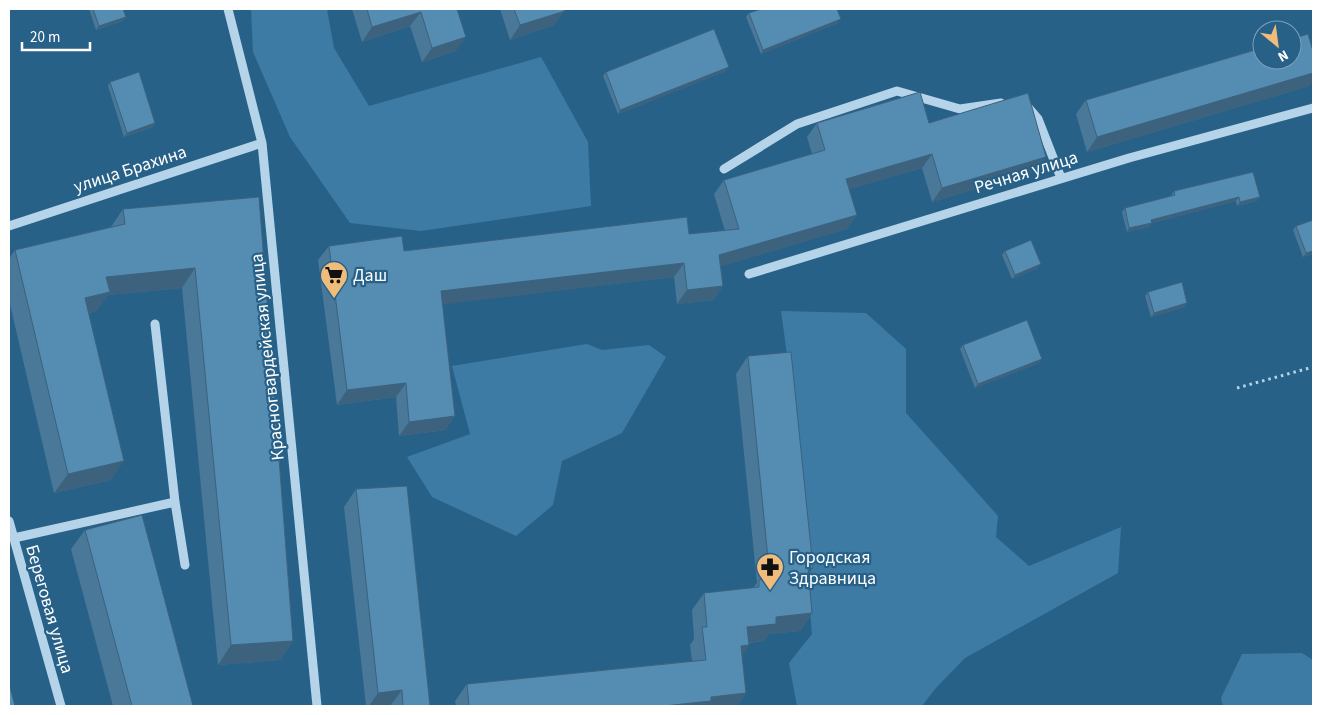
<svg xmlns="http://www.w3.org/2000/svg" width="1322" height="715" font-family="'Source Sans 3',sans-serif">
  <rect width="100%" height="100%" fill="#286188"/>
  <path fill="#3d7ba5" d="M251,9H327L334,48L369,106L541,57L588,142L591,206L421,231L350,223L290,137L253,52Z
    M781,311L866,313L906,349V413L998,516L996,537L1029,566L1121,527L1118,573L965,658L935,689L922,706H797L789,663L812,634L787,355Z
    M587,344L602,350L649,345L666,357L622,433L562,461L553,505L516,536L432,497L407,457L470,434L452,366Z
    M1302,653L1313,660V706H1223L1221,698L1242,654Z"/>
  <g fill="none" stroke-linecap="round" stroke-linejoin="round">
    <path stroke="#b5d4e9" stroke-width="3" stroke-dasharray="2.5 4" stroke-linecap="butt" d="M1237,388L1313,367"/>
    <path stroke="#b5d4e9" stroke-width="9" d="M228,9L262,143L317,706
      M1026,105L1038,119L1061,178
      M724,169L797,124L897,91L960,109L1001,103
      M9,226L262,143
      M749,274L1129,158L1313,108
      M155,324L175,502L185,565
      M9,521L61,706
      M14,538L175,502"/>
  </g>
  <path fill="#497899" d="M89,9H123V21L96,30Z
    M352,9H460L457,10L456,51L422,62L410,26L362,42Z
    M500,9H564L554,25L510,40Z
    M749,13L838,23L761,54L746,17Z
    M726,71L618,114L603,76L606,72Z
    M1313,73V80L1309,86L1087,152L1076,114L1086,100Z
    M110,82L155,123L153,127L124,137L108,86Z
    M817,123H929L1036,171L932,202L922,168L849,189L857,215L847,229L721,266L723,286L713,300L677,304L674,277L442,304L455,416L445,430L399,436L396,397L337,405L318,260L329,246L404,251L689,234L725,231L714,194L724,180L812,154L807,137Z
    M1174,191L1260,197L1257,201L1237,206L1236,201L1152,223L1149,227L1127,232L1122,212L1125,208L1171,196Z
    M259,197L293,641L280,660L218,665L182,288L108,295L96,311L89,313L111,480L54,493L9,300V259L15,250L111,227L123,209Z
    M1313,220V254L1303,257L1293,230L1296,226Z
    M1005,251L1038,268L1012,279L1002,255Z
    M1148,292L1185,307L1151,317L1145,296Z
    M963,345L1039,363L975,388L960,349Z
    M748,356L813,568L808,575L812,613L800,631L769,634L764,641L749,643V645L742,655L746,693L737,706H456L455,701L467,684L692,661L690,645L694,639L692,610L704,593L753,588L757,583L736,374Z
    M356,489L430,706H366L344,507Z
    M85,530L193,706H113L71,549Z"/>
  <path fill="#3c627d" d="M565,11L554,25L510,40L520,25Z
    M421,12L410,26L362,42L372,27Z
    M126,17L123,21L96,30L99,26Z
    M841,19L838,23L761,54L763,50Z
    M466,37L456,51L422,62L432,48Z
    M729,67L726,71L618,114L620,110Z
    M1313,73V80L1309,86L1087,152L1097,137Z
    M155,123L153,127L124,137L127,133Z
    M932,154L922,168L836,193L846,179Z
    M1046,157L1036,171L932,202L942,188Z
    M1239,197L1236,201L1149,224L1151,220Z
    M1260,197L1257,201L1237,206L1240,202Z
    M857,215L847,229L709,270L719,255Z
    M1152,223L1149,227L1127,232L1129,228Z
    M1313,251V254L1303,257L1306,253Z
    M684,263L674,277L431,306L441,291Z
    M1041,264L1038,268L1012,279L1015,275Z
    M195,268L182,288L108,295L96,311L72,317L85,298L106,277Z
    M723,286L713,300L677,304L687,290Z
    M1187,303L1185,307L1151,317L1154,313Z
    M1042,359L1039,363L975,388L978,384Z
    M406,383L396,397L337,405L347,390Z
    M455,416L445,430L399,436L409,422Z
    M124,461L111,480L54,493L68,474Z
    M808,568H813L801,585Z
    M812,613L800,631L769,634L764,641L735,644L747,627L776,617Z
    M293,641L280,660L218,665L231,645Z
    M749,645L737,663L741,646Z
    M402,690L390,706H369L378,693Z
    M746,693L737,706H664L711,697Z"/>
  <path fill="#558cb2" stroke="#3c627d" d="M93,9H123L126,17L99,26Z
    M367,9H457L466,37L432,48L421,12L372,27Z
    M514,9H564L565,11L520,25Z
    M761,9H837L841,19L763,50L749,13Z
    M714,29L729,67L620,110L606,72Z
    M1308,34L1313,51V73L1097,137L1086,100L1262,48V60H1292V39Z
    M139,72L155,123L127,133L110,82Z
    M920,92L929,123L1028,93L1046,157L942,188L932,154L846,179L857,215L719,255L723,286L687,290L684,263L441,291L455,416L409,422L406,383L347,390L329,246L402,236L404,251L687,217L689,234L739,229L724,180L825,150L817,123Z
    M1253,172L1260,197L1240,202L1239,197L1151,220L1152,223L1129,228L1125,208L1175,195L1174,191Z
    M259,197L293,641L231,645L195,268L106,277L110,292L85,298L124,461L68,474L15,250L125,224L123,209Z
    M1313,220V251L1306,253L1296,226Z
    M1031,240L1041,264L1015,275L1005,251Z
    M1182,282L1187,303L1154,313L1148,292Z
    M1027,320L1042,359L978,384L963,345Z
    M791,352L813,568H808L812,613L776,617V624L747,627L749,645L741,646L746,693L711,697V701L664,706H469L467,684L706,660L702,627H707L704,593L759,587V580L770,579L748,356Z
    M407,486L430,706H403L402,690L378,693L356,489Z
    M142,515L193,706H132L85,530Z
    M9,683L15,706H9Z"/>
  <defs>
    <g id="supermarket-pin" transform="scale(1.4375)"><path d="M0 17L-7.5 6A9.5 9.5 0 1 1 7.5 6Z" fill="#f0bc7b" stroke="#286188"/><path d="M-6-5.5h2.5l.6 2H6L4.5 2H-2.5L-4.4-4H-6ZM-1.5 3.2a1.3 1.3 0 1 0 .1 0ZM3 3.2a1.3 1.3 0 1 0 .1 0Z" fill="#111"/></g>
    <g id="pharmacy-pin" transform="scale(1.4375)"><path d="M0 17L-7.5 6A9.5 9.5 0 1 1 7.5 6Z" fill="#f0bc7b" stroke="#286188"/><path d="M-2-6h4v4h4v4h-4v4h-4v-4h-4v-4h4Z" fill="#111"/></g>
  </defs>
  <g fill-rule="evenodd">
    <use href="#supermarket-pin" x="334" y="275"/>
    <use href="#pharmacy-pin" x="770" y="567"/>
  </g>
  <g text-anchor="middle" stroke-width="4.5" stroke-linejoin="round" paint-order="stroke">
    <g font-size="18" fill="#fff" stroke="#286188">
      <text transform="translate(130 169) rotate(-18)" y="6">улица Брахина</text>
      <text transform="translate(1026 172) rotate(-17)" y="6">Речная улица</text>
      <text transform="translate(267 357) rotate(-96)" y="6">Красногвардейская улица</text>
      <text transform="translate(50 609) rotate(74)" y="6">Береговая улица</text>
    </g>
    <g font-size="18" fill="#fff" stroke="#286188" text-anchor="start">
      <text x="353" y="281">Даш</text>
      <text x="789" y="563">Городская<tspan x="789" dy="21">Здравница</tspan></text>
    </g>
  </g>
  <rect width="1322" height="715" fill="none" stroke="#ffffff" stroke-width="20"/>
  <g transform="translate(1277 45) rotate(151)"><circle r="24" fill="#286188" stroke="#7ea0b8"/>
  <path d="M0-4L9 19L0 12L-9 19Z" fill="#f0bc7b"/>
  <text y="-8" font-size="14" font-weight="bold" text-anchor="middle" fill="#ffffff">N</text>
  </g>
  <path d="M22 42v8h68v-8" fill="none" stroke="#ffffff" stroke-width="2.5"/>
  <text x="30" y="42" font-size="15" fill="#ffffff" stroke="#286188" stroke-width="4" paint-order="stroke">20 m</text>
</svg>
